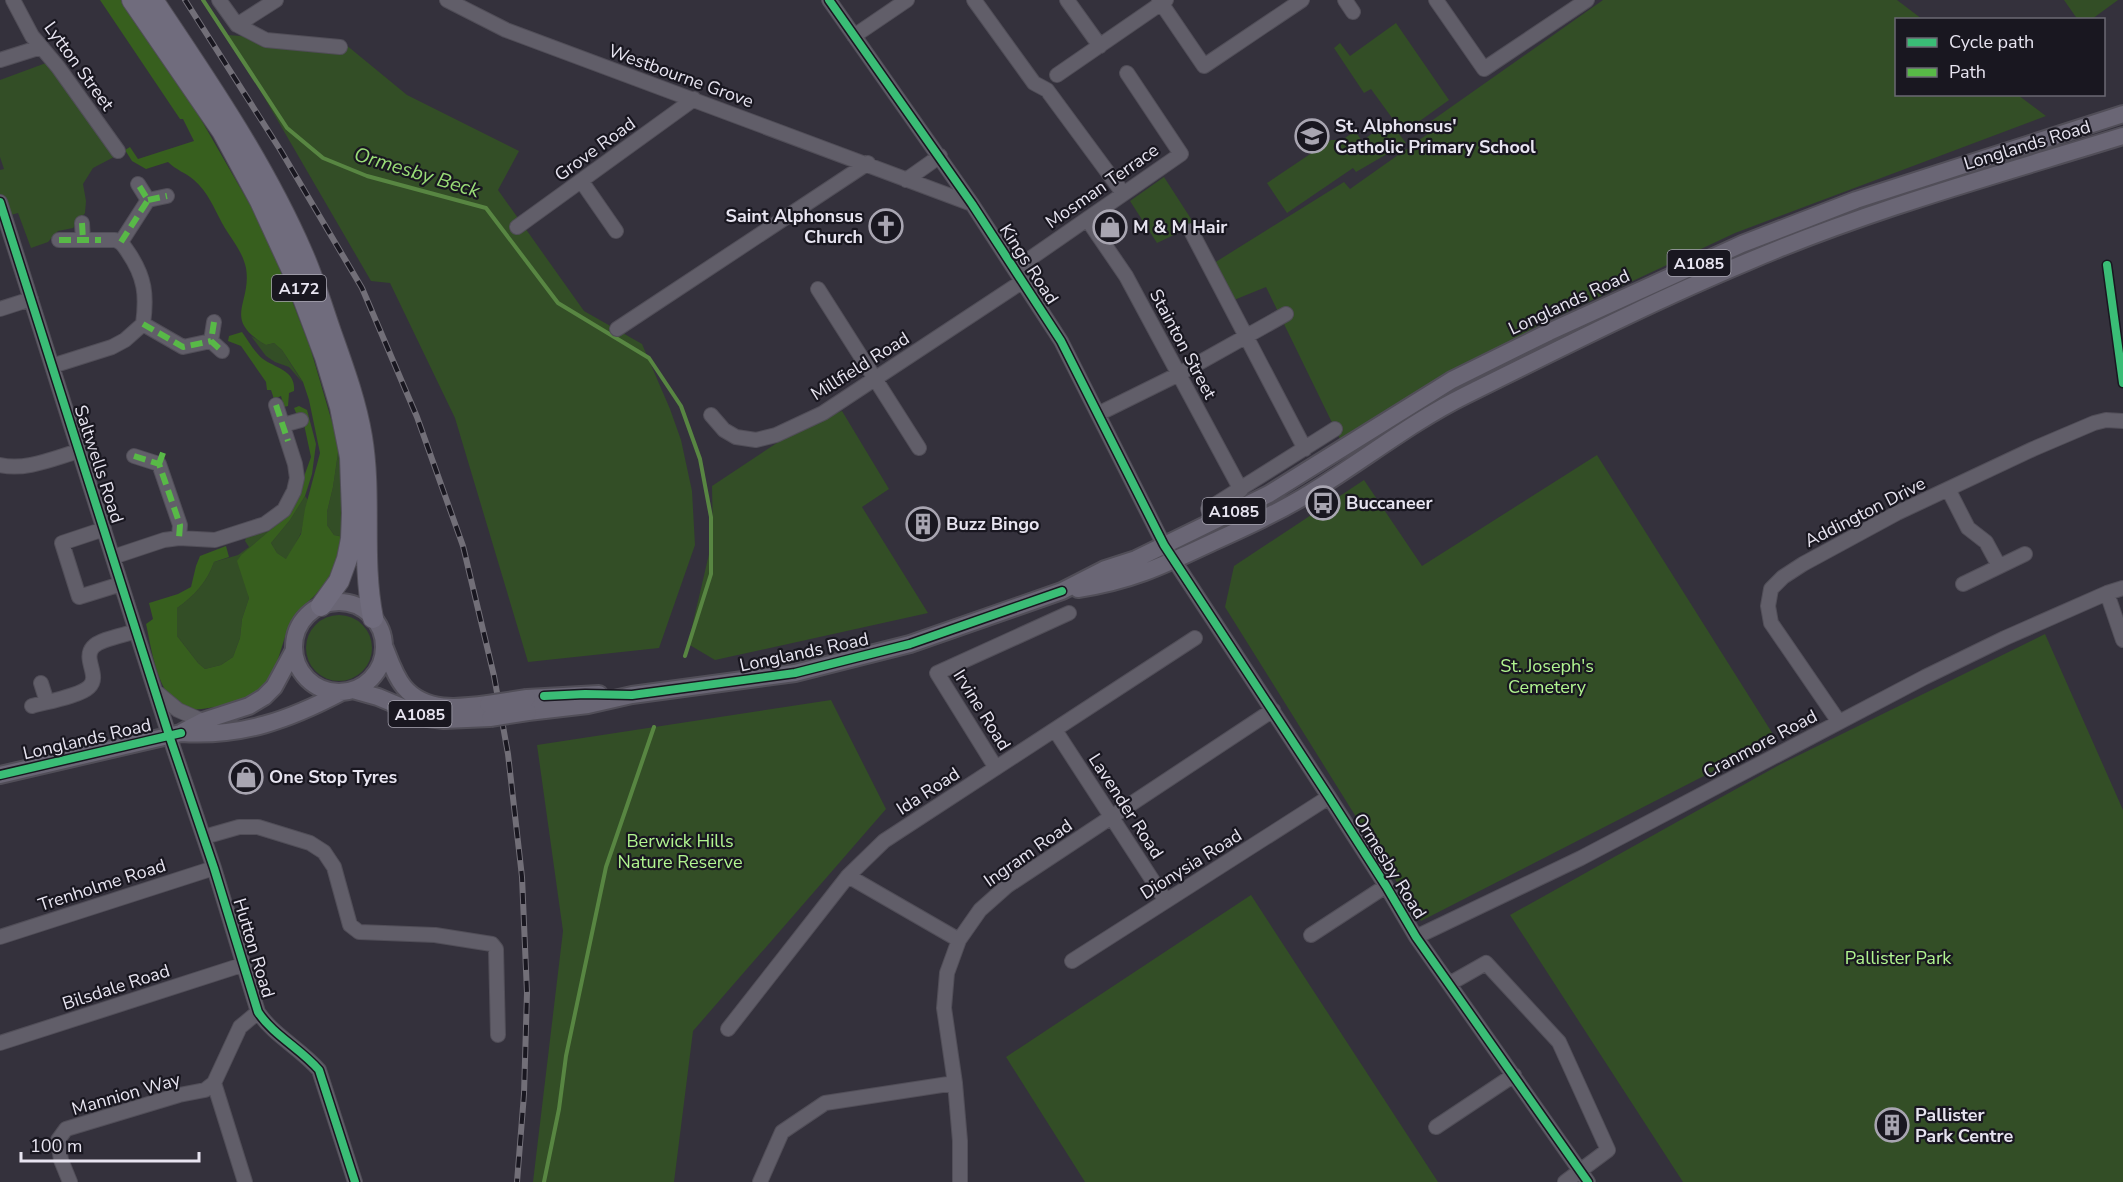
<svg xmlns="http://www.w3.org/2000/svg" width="2123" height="1182" font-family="'Nunito Sans',sans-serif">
  <rect width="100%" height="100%" fill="#34313c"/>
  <path fill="#334e26" d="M1603,0H1897L1922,19L1896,20V94L2018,95L2046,116L1735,233L1539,325L1340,439L1266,287L1234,300L1214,263L1344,182L1350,189L1432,131L1427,124Z
    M2064,0H2118L2092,19L2078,20Z
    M1396,23L1449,100L1403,133L1371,89L1364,93L1334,48L1340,43L1350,56Z
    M228,35L345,44L407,95L519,151L498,190L584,311L642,344L670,409L681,440L692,491L695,545L659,648L528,662L455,418L390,283L371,281Z
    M46,63L114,157L93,168L83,184L86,201L85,213L73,228L58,231L48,242L31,248L18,213L0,218V170L4,169L0,157V80Z
    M1389,121L1406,143L1356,172L1353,168L1287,213L1267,183L1331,140H1342L1355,131L1362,141Z
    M1164,177L1195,225L1157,243L1130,201Z
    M251,336L266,345L274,343L282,350L303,383L289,367L275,362L266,356Z
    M842,411L889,489L862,507L928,613L715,660L688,644L713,537L712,486L807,423Z
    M339,446L343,494V537L334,535L327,525V512L333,487Z
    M1597,455L1776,739L1421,921L1225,607L1234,566L1364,480L1422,566Z
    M305,496L308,500L301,533L287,560L277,553L271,543L290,520Z
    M281,521L242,554L249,598L242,619L240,638L233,657L221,665L205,669L198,663L177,636V608C194,596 207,582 214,562L238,555L249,547L245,541L248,532Z
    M306 648a33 33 0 1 1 66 0a33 33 0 1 1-66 0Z
    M2045,634L2123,810V1182H1683L1510,915L1781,764Z
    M831,700L886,809L693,1031L674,1182H533L563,931L537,745Z
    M1251,895L1438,1182H1085L1006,1057Z"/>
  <path fill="#375f1e" d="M100,0H126L199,116L265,231L310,347L339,446L333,487L327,512V525L334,535L343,537C338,560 332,577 316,594C309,602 300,607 294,617C282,636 281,661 268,680C256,696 240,702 221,706C211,707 200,711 189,709C158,703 152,650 146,624L153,619L149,603L178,594L191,587L196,566L200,556L226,546L229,557L214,562C207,582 194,596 177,608V636L198,663L205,669L221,665L233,657L240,638L242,619L249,598L237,561L242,554L281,521L296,499L311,457L302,415H297L294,408L299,406L307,410L316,444L312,474L305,496L290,520L271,543L277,553L286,559L301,534L305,509L320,453L309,400L303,382L282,350L274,343L266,345C221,319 252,304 246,268C242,250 231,239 222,223C214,208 208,192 194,180C186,173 176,170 168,162L146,169L132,161L125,150L130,147L138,159L194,141L183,119H180Z
    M242,332C248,340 254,352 263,359C275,368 296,370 294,391L289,393L288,406L284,407L281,396L274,399L271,390H267L266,382L241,346L228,341L229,336Z"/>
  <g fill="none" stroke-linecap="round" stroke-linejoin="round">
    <path stroke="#588642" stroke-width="4" d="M203,0L287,128L323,158L367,176L486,208L558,303L649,358L681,406L700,459L711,517V574L685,656
      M544,1182L559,1109L566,1056L606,867L654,727"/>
    <g stroke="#514e58" stroke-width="16">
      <path id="minor" d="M13,0L32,36L58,67L118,151
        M219,0L237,25L266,40L340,47
        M447,0L506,30L972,204
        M829,0L972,204L1061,341L1164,545L1329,797L1386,886L1416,937L1588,1182
        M974,0L1034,83L1047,90L1123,193
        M1067,0L1100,46
        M1159,0L1204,66L1302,0
        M1345,0L1353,12
        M1436,0L1484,69L1587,0
        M237,25L276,0
        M854,36L907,0
        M0,60L41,47
        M1057,75L1166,0
        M906,180L940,156
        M582,182L616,231
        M148,200L167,196
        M0,202L169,735L214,868L258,1012C273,1035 301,1049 319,1070L355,1182
        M1087,219L1126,276L1241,490
        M82,223L83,240
        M517,227L694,99
        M1191,231L1305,449
        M121,242L148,200L138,184
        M1015,269L1181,154L1127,73
        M818,289L919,448
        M0,309L31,299
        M214,322L211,341L222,351
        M143,324L183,347L211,341
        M617,329L868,163
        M52,366L112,347L125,340L143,324C147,295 145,277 128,252C124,246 122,242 115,240H59
        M1098,414L1179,374L1286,314
        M711,415L724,430L736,437L756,440L776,435L823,413L1023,281
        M283,425L301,420
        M134,456L159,464L180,525L179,538
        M0,465C26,471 54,458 79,451
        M1948,489L1968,528L1986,542L1999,566
        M1208,509L1335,429
        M104,529L62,543L79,597L121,584
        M113,557L164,540L179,538L215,540L265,524L284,510L294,491L297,478L295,464L276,405
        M1963,584L2025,554
        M2107,593L2123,640
        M41,683L47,702
        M155,691L178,710L203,721
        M32,706C46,702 80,696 89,687C101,676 82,659 93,647C100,639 125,635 136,631
        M1839,722L1771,623L1768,606L1771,589L1783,577L1803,564L1897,513L2033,449L2094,423L2106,420L2123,421
        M1055,730L1166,901
        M996,768L937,673L1069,613
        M204,837L239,827H258L310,843L324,852L334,867L350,925L359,932L435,935L492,944L496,949L498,1035
        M848,876L959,940
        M1311,935L1386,886
        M0,937L214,868
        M1416,937L1581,858L1925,677L2005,638L2107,593L2123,588
        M1072,961L1329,797
        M1449,984L1486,963L1559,1042L1608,1150L1565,1182
        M728,1029L848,876L884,841L1195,638
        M0,1043L242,965
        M1436,1127L1514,1075
        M70,1182L61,1160L58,1140L66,1129L179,1095L205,1090L214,1083
        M245,1182L214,1083L240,1027L258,1012
        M760,1182L782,1132L825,1103L955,1083
        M960,1182V1141L955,1083L944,1008L947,973L959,940L980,910L1007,886L1273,710"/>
    </g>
    <g stroke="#514e58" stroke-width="20">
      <path id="major" d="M1078,589C1132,581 1164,565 1213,542C1246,527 1279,512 1310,493C1363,461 1411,422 1466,395C1559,349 1651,302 1747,262C1868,210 1997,175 2123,136
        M294 647a45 45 0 1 1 90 0a45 45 0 1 1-90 0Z
        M385,648C390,661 395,676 404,687C425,712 459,708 488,704
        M353,690L378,697L428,718L444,720L490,718
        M527,698L599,694
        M528,712L588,705L632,695L795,673L910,644L1062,591L1105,569L1136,559L1269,494L1452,380L1549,332L1742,244L1856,200L2123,114
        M182,732L203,721L249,706L264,697L274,687L294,650
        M0,775L181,733C242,737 289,720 342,692"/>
    </g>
    <g stroke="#514e58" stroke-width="22">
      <path id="highway" d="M132,0L222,131L260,201L295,277L325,357L340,407L350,457L352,513L351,539L347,559L339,581L321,606
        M153,0C208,82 264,164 303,254C314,279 322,306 331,332C343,366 356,401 362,437C372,497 361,558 373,618"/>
    </g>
    <use href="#minor" stroke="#615e69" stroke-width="14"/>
    <use href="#major" stroke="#6a6675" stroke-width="16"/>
    <use href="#highway" stroke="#706c7d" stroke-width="20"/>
    <g stroke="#726f78" stroke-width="6">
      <path id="rail" d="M185,0L281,151L362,288L417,417L463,546L494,676L508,754L522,877L527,993L524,1094L517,1182"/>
    </g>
    <use href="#rail" stroke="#191720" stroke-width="4" stroke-dasharray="11" stroke-linecap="butt"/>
    <g stroke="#514e58" stroke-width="20" stroke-linecap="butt">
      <path id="major-bridge" d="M488,704L527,698
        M490,718L528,712"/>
    </g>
    <use href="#major-bridge" stroke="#6a6675" stroke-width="16"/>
    <path stroke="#58b947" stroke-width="6" stroke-dasharray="12 6" stroke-linecap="butt" d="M148,200L167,196
      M82,223L83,240
      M59,240H101
      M121,242L148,200L138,184
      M214,322L211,341L222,351
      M143,324L183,347L211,341
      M276,405L288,441
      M134,456L159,464L180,525L179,538
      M159,464L164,450"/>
    <g stroke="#191720" stroke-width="11">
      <path id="cycleway" d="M829,0L972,204L1061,341L1164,545L1329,797L1386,886L1416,937L1588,1182
        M0,202L169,735L214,868L258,1012C273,1035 301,1049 319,1070L355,1182
        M2107,265L2123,383
        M544,696L585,694L632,695L795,673L910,644L1062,591
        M0,775L181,733"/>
    </g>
    <use href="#cycleway" stroke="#3abd76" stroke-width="8"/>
  </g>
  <defs>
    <g id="school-ring" transform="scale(1.725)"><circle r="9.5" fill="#191720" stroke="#a8a5b1" stroke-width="1.5"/><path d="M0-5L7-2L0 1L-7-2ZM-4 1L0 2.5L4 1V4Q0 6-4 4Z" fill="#a8a5b1"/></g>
    <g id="church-ring" transform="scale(1.725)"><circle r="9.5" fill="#191720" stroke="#a8a5b1" stroke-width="1.5"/><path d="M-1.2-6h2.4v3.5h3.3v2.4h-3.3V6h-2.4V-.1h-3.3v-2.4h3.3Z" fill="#a8a5b1"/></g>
    <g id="shop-ring" transform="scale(1.725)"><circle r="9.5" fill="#191720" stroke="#a8a5b1" stroke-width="1.5"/><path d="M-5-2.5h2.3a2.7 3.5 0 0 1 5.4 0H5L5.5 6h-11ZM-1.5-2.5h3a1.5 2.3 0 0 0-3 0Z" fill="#a8a5b1"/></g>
    <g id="bus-ring" transform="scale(1.725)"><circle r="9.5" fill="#191720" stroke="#a8a5b1" stroke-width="1.5"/><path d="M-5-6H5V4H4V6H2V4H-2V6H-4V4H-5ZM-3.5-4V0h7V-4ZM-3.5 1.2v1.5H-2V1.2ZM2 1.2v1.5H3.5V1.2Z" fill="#a8a5b1"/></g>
    <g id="building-ring" transform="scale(1.725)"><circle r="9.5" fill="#191720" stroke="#a8a5b1" stroke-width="1.5"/><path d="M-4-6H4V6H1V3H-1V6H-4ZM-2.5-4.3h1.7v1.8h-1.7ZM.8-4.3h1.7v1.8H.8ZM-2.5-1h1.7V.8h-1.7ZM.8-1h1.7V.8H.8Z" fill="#a8a5b1"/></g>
  </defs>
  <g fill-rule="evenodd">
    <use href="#school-ring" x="1312" y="136"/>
    <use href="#church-ring" x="886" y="226"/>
    <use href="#shop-ring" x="1110" y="227"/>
    <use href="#bus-ring" x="1323" y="503"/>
    <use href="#building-ring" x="923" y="524"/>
    <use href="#shop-ring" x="246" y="777"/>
    <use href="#building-ring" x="1892" y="1125"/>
  </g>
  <g text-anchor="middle" stroke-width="4.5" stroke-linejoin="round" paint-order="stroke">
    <g fill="#191720" stroke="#a9a6b2" stroke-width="1.5">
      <rect x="1667.5" y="250" width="63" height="26" rx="4.5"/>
      <rect x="272" y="275" width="54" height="26" rx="4.5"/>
      <rect x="1202.5" y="498" width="63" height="26" rx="4.5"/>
      <rect x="388.5" y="701" width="63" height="26" rx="4.5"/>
    </g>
    <g font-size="16" font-weight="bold" fill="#e7e4f0">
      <text x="1699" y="269">A1085</text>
      <text x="299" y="294">A172</text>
      <text x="1234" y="517">A1085</text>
      <text x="420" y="720">A1085</text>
    </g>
    <g font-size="18" fill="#e7e4f0" stroke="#191720">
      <text transform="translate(79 66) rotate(54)" y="6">Lytton Street</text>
      <text transform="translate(681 76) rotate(20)" y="6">Westbourne Grove</text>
      <text transform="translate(2027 145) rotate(-17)" y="6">Longlands Road</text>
      <text transform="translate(595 149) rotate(-36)" y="6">Grove Road</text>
      <text transform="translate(1102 186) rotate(-35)" y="6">Mosman Terrace</text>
      <text transform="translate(1029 264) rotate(57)" y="6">Kings Road</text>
      <text transform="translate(1569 302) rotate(-25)" y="6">Longlands Road</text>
      <text transform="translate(1183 344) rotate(62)" y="6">Stainton Street</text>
      <text transform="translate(860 366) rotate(-32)" y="6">Millfield Road</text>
      <text transform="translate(99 464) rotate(72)" y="6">Saltwells Road</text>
      <text transform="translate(1865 512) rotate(-27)" y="6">Addington Drive</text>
      <text transform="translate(804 652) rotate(-12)" y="6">Longlands Road</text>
      <text transform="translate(982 710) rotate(58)" y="6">Irvine Road</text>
      <text transform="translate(87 739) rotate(-13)" y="6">Longlands Road</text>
      <text transform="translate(1760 744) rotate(-28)" y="6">Cranmore Road</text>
      <text transform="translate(928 791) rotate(-33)" y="6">Ida Road</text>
      <text transform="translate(1126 806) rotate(57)" y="6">Lavender Road</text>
      <text transform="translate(1028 853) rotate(-35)" y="6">Ingram Road</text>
      <text transform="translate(1191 864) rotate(-32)" y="6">Dionysia Road</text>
      <text transform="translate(1390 866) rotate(58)" y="6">Ormesby Road</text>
      <text transform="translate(102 885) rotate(-18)" y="6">Trenholme Road</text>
      <text transform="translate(254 948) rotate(73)" y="6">Hutton Road</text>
      <text transform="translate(116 987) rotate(-18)" y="6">Bilsdale Road</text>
      <text transform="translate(126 1094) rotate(-16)" y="6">Mannion Way</text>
    </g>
    <g font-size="18" font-weight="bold" fill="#e7e4f0" stroke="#191720" text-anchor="start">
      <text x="1335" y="132">St. Alphonsus'<tspan x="1335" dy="21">Catholic Primary School</tspan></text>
      <text x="863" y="222" text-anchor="end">Saint Alphonsus<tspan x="863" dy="21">Church</tspan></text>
      <text x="1133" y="233">M &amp; M Hair</text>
      <text x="1346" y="509">Buccaneer</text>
      <text x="946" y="530">Buzz Bingo</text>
      <text x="269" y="783">One Stop Tyres</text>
      <text x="1915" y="1121">Pallister<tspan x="1915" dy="21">Park Centre</tspan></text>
    </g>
    <g font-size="18" fill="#b1f590" stroke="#191720">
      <text x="1547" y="672">St. Joseph's<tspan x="1547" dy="21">Cemetery</tspan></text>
      <text x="680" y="847">Berwick Hills<tspan x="680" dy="21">Nature Reserve</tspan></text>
      <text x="1898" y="964">Pallister Park</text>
    </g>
    <g font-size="20" font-style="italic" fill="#99dc77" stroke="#191720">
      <text transform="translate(417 172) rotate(17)" y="7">Ormesby Beck</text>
    </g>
  </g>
  <rect x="1895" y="18" width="210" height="78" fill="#191720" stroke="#6b6973" stroke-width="1.5"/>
  <rect x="1907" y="38" width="30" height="9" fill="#3abd76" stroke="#6b6973" stroke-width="1.5"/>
  <text x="1949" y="48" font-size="18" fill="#e7e4f0">Cycle path</text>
  <rect x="1907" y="68" width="30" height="9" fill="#58b947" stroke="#6b6973" stroke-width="1.5"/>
  <text x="1949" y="78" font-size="18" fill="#e7e4f0">Path</text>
  <path d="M21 1152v9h178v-9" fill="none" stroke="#e7e4f0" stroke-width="3"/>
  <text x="30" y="1152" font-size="18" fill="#e7e4f0" stroke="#191720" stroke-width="4.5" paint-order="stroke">100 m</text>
</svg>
